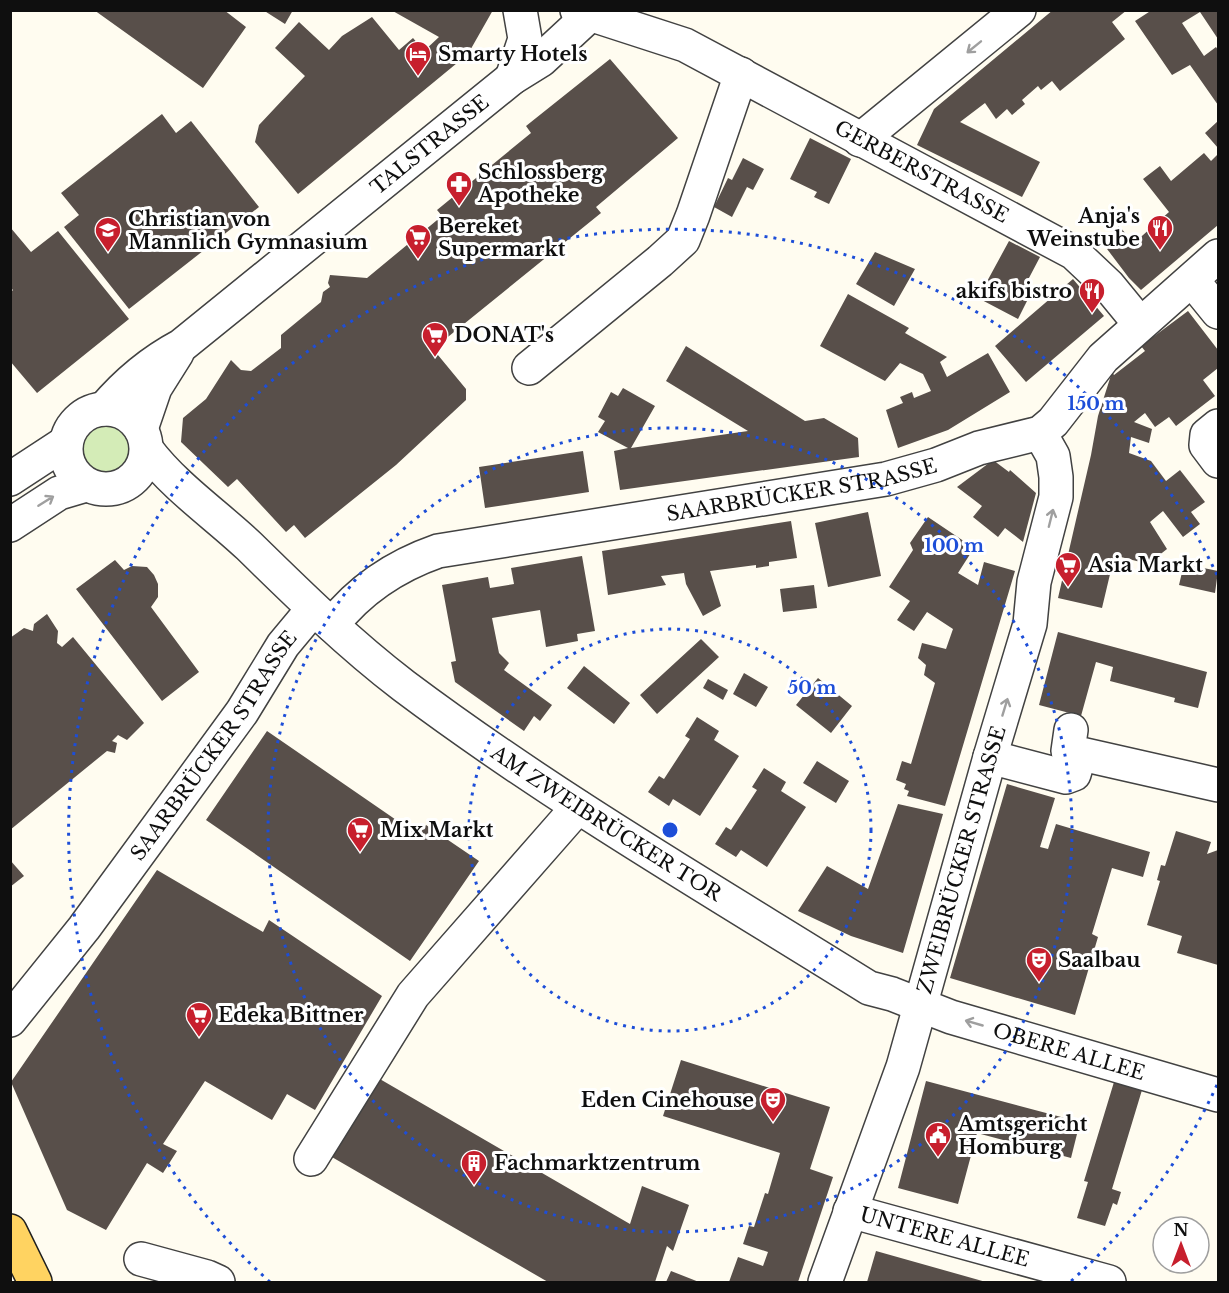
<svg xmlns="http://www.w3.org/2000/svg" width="1229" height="1293" font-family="'Libre Baskerville',serif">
  <rect width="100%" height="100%" fill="#fffcf0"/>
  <path fill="#d4ecb7" d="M81 448a25 25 0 1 1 50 0a25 25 0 1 1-50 0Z"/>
  <path fill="#584f4a" d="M94,10H224L246,27L203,88Z
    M263,10H293L285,24Z
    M391,10H493L468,54L298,194L255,142L259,125L305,76L275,48L299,22L329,50L342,36L372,17L399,50L413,38L424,51L439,37Z
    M1053,10H1127L1112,22L1125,39L1060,91L1052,81L1041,90L1038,86L1022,100L1025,104L1012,115L1007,109L996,119L985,103L960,122L1040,162L1022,197L917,145L934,109Z
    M1152,10H1218V39L1200,12L1182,23L1204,56L1216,47L1218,50V105L1190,65L1172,75L1135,21Z
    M610,59L678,138L596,207L601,213L433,349L466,389V400L396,465L305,538L294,525L286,532L237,479L228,487L181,442L183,418L206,399L231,360L241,370L251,371L281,348V335L321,302L323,292L330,287L328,283L330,275L367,278L442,216L437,210L531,133L526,126Z
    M162,114L176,133L191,121L259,207L129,309L64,227L79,215L61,193Z
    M1218,121V148L1205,133Z
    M810,138L851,159L829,204L814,197L817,192L790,179Z
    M1204,153L1211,161L1218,154V225L1141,290L1129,278L1101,241L1119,226L1134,243L1169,212L1143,179L1160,166L1171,181Z
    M743,158L764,169L753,190L747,187L732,217L714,207L728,178L732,180Z
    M10,227L31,252L58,231L129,319L37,393L10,361V293L13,290L10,287Z
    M1009,241L1040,257L1020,295L1028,299L1018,319L978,298Z
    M875,252L915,269L894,306L856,284Z
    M1073,279L1104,316L1026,382L995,346Z
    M848,294L909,328L905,333L947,357L940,362L947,377L988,353L1010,392L948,430L898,448L886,410L903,403L900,397L912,392L914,398L931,391L923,374L900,363L885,381L820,346Z
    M1188,311L1218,350V368L1203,380L1215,396L1176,426L1169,417L1155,427L1145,413L1134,422L1152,429L1149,443L1131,437L1129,453L1151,461L1166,481L1180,470L1205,502L1191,512L1200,524L1183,537L1163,511L1150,522L1167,549L1148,564L1121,557L1117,571L1111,570L1102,608L1058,598L1091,455L1098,416L1112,372L1114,375L1145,351L1141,346Z
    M686,346L805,421L824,418L858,438L859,457L620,490L614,451L628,448L598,432L605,421L598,417L611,392L618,396L623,388L655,406L631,448L748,431L666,381Z
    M583,451L589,492L485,508L479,467Z
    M993,460L1009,472L1010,470L1036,493L1023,542L1005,528L998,537L973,517L982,506L957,487Z
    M868,512L881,576L828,587L815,523Z
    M928,517L974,548L958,573L978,585L984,562L1015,571L945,806L907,796L909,791L904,789L906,784L896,780L902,761L911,764L935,683L924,675L926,665L918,658L922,643L946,649L953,629L927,612L914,631L897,620L910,601L889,587L913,550L910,543Z
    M791,521L797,558L769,562V566L756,568V565L710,571L721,606L703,616L686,584L684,573L661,576L666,585L608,595L602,551Z
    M582,556L595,631L577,634L578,641L546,647L540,610L492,618L499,653L509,663L504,670L552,705L540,721L534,716L524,731L455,682L451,662L456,661L442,585L488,577L490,588L514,584L511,568Z
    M115,560L124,570L132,566L147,567L154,575L158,584V597L151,607L199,672L162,701L76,589Z
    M1184,564L1218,571L1215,593L1179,585Z
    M814,585L817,608L783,612L780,589Z
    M47,614L58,631L57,643L62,647L73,637L144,723L127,740L118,735L112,741L117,743L115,753L107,751L10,830V638L24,628L33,631L34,624Z
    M1058,632L1207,672L1198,708L1174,702L1175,698L1110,681L1113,667L1096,662L1081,716L1039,705Z
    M701,639L719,657L657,714L640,695Z
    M584,666L630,703L614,724L567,688Z
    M744,673L768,687L756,707L733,694Z
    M818,678L852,706L831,733L796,705Z
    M708,679L728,690L723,700L703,688Z
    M697,717L719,731L714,740L739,756L700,816L673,799L669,806L648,792L659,776L664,779L690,739L685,736Z
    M267,731L418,835L426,825L479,861L410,961L206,820Z
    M817,761L849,781L836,803L803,783Z
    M764,768L786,782L781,791L806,807L767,867L741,850L736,857L715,844L726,827L731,830L757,790L752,787Z
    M1007,784L1055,798L1040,847L1048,849L1056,824L1150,852L1143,877L1112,868L1092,934L1098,937L1075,1015L950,978Z
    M898,804L943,814L903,953L851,936L798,911L827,866L868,889Z
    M1176,831L1211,842L1207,854L1218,850V965L1177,953L1182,936L1147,925L1160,881L1157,880L1161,865L1165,866Z
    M10,860L24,876L10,887Z
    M157,870L263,932L269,920L382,996L315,1110L287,1094L272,1120L205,1081L163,1144L177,1151L163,1173L147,1163L106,1230L67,1210L11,1082Z
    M681,1060L830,1107L810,1169L833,1177L798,1282H729L738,1257L763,1266L768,1252L743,1244L749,1226L754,1227L765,1193L768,1194L780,1153L663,1116Z
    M366,1071L630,1224L642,1186L689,1205L673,1251L667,1246L655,1282H548L318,1149Z
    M926,1081L1080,1122L1071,1158L977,1133L958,1204L898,1188Z
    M1114,1082L1142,1090L1112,1189L1121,1192L1117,1205L1113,1203L1105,1226L1077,1218L1088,1182L1084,1181Z
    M876,1251L986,1282H867Z
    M671,1271L699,1282H666Z"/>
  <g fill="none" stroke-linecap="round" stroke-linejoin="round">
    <g stroke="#424242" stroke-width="36">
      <g id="minor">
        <path id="s1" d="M577,10L685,45L1074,253L1108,285L1140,324"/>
        <path d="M512,78L525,39L520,10"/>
        <path d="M860,140L1019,10"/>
        <path d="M1192,280L1218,312"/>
        <path d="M529,368L660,261L683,240L693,215L741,74"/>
        <circle cx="106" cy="449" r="40"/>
        <path id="s2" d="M104,409C126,383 151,362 181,346L512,78L541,60L595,10"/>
        <path d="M1218,426L1207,435L1206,445L1218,461"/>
        <path d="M141,429L155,388L177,353"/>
        <path id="s3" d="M147,450C175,487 215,514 249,546C299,595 349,644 404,686C552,797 712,890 869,988L892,994L951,1017L1218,1095"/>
        <path d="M10,479L65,443"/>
        <path d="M10,525L59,493L86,485"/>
        <path id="s4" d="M332,625C360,589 395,566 438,551L886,479L936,465L979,448L1040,433L1053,422L1103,358L1218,256"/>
        <path d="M1071,730L1068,751L1218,785"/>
        <path d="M990,757L1066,777L1074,774L1080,754"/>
        <path id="s5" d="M10,1020L84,928L242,712L283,645L313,609"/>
        <path d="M311,1159L413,995L578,807"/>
        <path id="s6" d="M850,1211L1109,1282"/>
        <path d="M141,1259L207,1277L218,1282"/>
        <path id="s7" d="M825,1282L903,1067L990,757L1030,624L1034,582L1056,497V477L1053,456L1040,433"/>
      </g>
    </g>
    <g stroke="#202020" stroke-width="36">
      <path id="major" d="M10,1231L35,1282"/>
    </g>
    <use href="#minor" stroke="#fff" stroke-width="33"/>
    <use href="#major" stroke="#ffd361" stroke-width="33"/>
  </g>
  <defs><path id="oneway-shaft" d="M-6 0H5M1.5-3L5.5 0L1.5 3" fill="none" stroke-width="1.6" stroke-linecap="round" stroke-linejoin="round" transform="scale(1.5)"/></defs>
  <g stroke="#9f9f9f">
    <use href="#oneway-shaft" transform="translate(974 47) rotate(141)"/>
    <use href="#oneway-shaft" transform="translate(46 501) rotate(-32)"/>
    <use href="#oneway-shaft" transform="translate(1051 518) rotate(-76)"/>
    <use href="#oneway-shaft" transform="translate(1005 707) rotate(-73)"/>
    <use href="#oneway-shaft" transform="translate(974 1023) rotate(-164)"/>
  </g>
  <g fill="none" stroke="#1d4ed8" stroke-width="3" stroke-dasharray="3 6">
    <circle cx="670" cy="830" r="201"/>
    <circle cx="670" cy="830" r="402"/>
    <path d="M1217 1085A603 603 0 0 1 1070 1282M270 1282A603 603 0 1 1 1217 575"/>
  </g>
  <defs>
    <g id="hotel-pin" transform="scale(1.35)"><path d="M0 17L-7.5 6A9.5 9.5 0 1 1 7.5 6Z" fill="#c71f2d" stroke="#fff"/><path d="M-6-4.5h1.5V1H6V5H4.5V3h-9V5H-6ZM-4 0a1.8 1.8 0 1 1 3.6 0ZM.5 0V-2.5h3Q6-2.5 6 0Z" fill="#fff"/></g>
    <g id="pharmacy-pin" transform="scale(1.35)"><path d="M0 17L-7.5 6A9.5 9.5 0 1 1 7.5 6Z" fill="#c71f2d" stroke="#fff"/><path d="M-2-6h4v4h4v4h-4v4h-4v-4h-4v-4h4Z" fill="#fff"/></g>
    <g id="restaurant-pin" transform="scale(1.35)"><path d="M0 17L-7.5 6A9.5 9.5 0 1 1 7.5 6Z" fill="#c71f2d" stroke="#fff"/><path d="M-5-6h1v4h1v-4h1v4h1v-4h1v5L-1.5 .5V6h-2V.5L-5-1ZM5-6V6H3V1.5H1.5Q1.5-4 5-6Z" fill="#fff"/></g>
    <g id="school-pin" transform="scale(1.35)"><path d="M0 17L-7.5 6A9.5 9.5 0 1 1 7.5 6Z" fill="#c71f2d" stroke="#fff"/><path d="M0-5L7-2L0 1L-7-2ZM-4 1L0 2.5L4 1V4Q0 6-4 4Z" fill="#fff"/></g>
    <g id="supermarket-pin" transform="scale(1.35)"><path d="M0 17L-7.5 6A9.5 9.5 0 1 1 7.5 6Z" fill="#c71f2d" stroke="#fff"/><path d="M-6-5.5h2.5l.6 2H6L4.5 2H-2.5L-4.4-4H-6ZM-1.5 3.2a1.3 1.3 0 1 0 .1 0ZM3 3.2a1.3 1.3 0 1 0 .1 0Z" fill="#fff"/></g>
    <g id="theatre-pin" transform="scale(1.35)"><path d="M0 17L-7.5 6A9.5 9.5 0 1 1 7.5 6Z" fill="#c71f2d" stroke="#fff"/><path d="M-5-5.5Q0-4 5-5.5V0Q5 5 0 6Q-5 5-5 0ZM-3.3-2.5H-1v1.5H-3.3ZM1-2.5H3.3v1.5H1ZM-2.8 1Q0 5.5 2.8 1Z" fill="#fff"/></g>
    <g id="civic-pin" transform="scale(1.35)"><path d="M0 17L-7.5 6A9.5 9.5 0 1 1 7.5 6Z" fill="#c71f2d" stroke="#fff"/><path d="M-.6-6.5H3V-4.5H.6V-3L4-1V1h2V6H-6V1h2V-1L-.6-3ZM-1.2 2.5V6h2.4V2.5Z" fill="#fff"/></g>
    <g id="building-pin" transform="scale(1.35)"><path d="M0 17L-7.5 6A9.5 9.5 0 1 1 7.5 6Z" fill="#c71f2d" stroke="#fff"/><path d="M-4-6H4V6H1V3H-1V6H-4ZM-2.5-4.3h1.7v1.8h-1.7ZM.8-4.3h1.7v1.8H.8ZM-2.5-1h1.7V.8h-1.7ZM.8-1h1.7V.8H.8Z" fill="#fff"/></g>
  </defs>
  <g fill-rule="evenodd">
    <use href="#hotel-pin" x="418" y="54"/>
    <use href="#pharmacy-pin" x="459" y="184"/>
    <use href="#restaurant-pin" x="1160" y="228"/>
    <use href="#school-pin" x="108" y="230"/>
    <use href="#supermarket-pin" x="418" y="237"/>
    <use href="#restaurant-pin" x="1092" y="291"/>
    <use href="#supermarket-pin" x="435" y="335"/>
    <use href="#supermarket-pin" x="1068" y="565"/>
    <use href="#supermarket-pin" x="360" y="830"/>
    <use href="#theatre-pin" x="1039" y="960"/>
    <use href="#supermarket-pin" x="199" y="1015"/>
    <use href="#theatre-pin" x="773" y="1100"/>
    <use href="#civic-pin" x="938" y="1135"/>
    <use href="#building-pin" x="474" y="1163"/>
  </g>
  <g text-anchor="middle" stroke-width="6" stroke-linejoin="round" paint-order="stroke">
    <g font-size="20" font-weight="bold" fill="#0f0f0f" stroke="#fff" text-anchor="start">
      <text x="438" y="61">Smarty Hotels</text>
      <text x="478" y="179">Schlossberg<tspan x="478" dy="23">Apotheke</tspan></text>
      <text x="1140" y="223" text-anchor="end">Anja's<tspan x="1140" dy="23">Weinstube</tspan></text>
      <text x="128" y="226">Christian von<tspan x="128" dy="23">Mannlich Gymnasium</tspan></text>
      <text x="438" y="233">Bereket<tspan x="438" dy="23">Supermarkt</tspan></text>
      <text x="1072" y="298" text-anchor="end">akifs bistro</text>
      <text x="454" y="342">DONAT's</text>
      <text x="1088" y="572">Asia Markt</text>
      <text x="380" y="837">Mix Markt</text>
      <text x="1058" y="967">Saalbau</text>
      <text x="218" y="1022">Edeka Bittner</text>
      <text x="754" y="1107" text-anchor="end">Eden Cinehouse</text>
      <text x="958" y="1131">Amtsgericht<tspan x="958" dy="23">Homburg</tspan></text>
      <text x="494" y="1170">Fachmarktzentrum</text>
    </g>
    <g font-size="20" fill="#0f0f0f" stroke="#fff">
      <text dy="7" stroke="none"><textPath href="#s2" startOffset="420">TALSTRASSE</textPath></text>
      <text dy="7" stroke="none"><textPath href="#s1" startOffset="382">GERBERSTRASSE</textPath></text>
      <text dy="7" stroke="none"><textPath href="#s4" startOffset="500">SAARBRÜCKER STRASSE</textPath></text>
      <text dy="7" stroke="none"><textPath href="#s5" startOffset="342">SAARBRÜCKER STRASSE</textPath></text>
      <text dy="7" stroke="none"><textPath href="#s3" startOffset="594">AM ZWEIBRÜCKER TOR</textPath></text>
      <text dy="7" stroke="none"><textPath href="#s7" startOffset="444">ZWEIBRÜCKER STRASSE</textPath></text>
      <text dy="7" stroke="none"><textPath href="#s3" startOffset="1114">OBERE ALLEE</textPath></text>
      <text dy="7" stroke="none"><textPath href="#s6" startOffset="98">UNTERE ALLEE</textPath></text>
    </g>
  </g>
  <circle cx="670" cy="830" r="9" fill="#1d4ed8" stroke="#fff" stroke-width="3"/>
  <g font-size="18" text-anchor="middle" font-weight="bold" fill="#1d4ed8" stroke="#fff" stroke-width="6" stroke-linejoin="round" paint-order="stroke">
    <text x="1096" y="410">150 m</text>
    <text x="954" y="552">100 m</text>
    <text x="812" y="694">50 m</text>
  </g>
  <rect width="1229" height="1293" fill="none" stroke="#0f0f0f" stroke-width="24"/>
  <g transform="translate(1181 1245)"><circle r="28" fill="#ffffff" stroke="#9f9f9f" stroke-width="1.5"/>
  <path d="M0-4.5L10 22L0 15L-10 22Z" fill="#c71f2d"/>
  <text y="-9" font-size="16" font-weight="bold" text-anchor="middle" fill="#0f0f0f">N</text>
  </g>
</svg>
